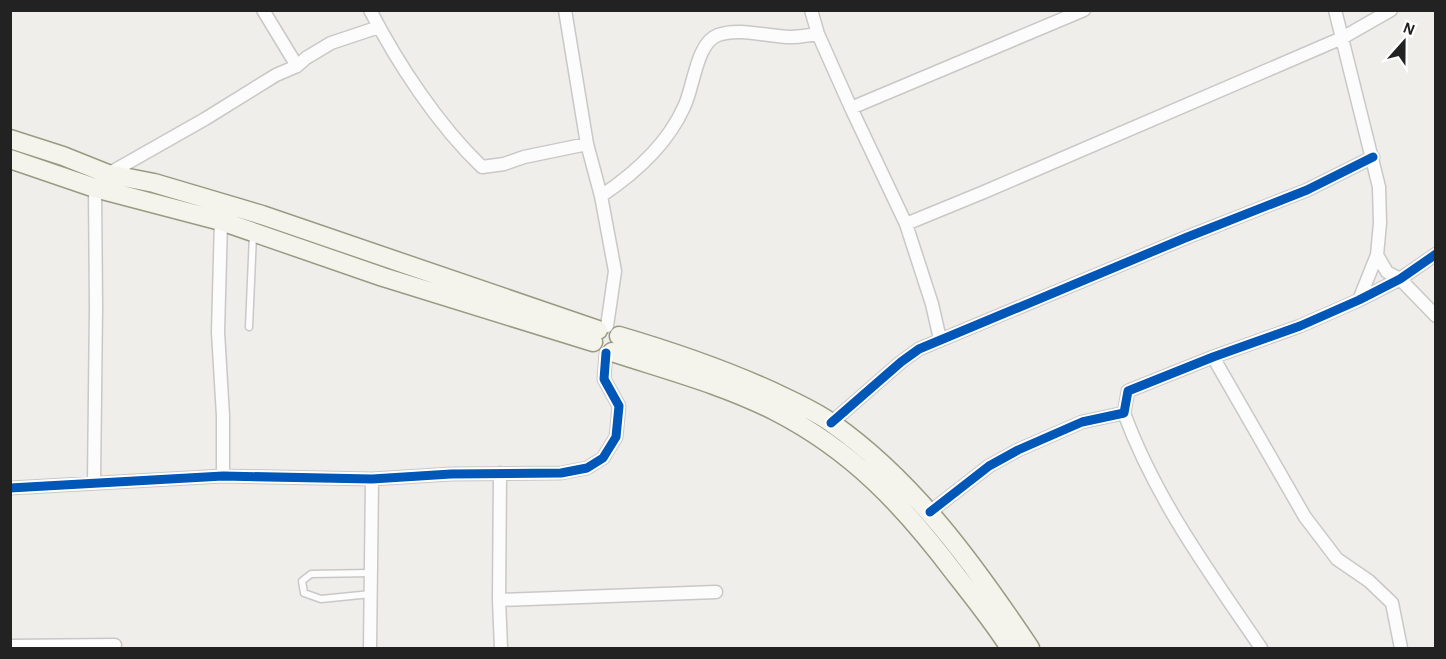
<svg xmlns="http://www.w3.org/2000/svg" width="1446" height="659" font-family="'Alegreya Sans',sans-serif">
  <rect width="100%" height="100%" fill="#f0eeeb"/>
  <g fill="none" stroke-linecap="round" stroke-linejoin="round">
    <g stroke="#c9c8c7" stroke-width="9">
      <path id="service" d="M249,327L253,235
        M370,573L311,574L302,581L304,593L321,599L371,594"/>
    </g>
    <g stroke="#c9c8c7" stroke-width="15">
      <path id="minor" d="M263,10L297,66
        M370,10C398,64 438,125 482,167L504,164L524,157L587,144
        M565,10L587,144L601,196L615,271L607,326
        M811,10L818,34L851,108L906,224L932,304L940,339
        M1335,10L1379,187L1380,223L1377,255L1359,300
        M851,108L1084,10
        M108,174L205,119L276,75L297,66L306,58L331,43L379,27
        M601,196C634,174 667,145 684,107C694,87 696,43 718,35C740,27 768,37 791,37C800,37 809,35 818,34
        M221,221L218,332L223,416V476
        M906,224L984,192L1342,38L1391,10
        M1377,255L1387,272L1400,279L1436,316
        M1213,357L1305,517L1337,559L1369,581L1392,603L1401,648
        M1124,413C1156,500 1210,573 1261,648
        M831,423L901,362L919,349L1185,238L1307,190L1373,157
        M500,473L499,600L501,648
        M94,482L96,307L95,188
        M10,488L223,476L372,479L451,474L561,473L587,468L603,458L616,437L619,406L604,379L606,353
        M930,512L989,466L1018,450L1082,422L1124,413L1128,391L1213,357L1300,326L1359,300L1400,279L1436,254
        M499,600L716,592
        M10,646L115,645
        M370,648L372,479"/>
    </g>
    <g stroke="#999a82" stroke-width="21">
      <path id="secondary" d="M10,139L63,156L108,174L154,183L262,215L598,330
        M10,159L95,188L221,221L383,277L593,342
        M619,336C670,351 720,368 769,390C790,400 814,410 833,424C915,482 975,566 1030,648
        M612,352C667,370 724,385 775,411C853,451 904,506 956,575C975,599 994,623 1010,648"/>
    </g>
    <use href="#service" stroke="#fdfcfc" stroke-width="6"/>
    <use href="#minor" stroke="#fdfcfc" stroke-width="12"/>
    <use href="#secondary" stroke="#f4f4ed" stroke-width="18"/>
    <g stroke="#fff" stroke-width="13">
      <path id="cycleway" d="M831,423L901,362L919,349L1185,238L1307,190L1373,157
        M10,488L223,476L372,479L451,474L561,473L587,468L603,458L616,437L619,406L604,379L606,353
        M930,512L989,466L1018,450L1082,422L1124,413L1128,391L1213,357L1300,326L1359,300L1400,279L1436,254"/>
    </g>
    <use href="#cycleway" stroke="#0057b8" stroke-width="9"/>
  </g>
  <rect width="1446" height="659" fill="none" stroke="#222222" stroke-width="24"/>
  <g transform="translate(1404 42) rotate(21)" stroke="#ffffff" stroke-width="4.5" paint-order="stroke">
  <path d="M0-4.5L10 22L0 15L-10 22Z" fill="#222222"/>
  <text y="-9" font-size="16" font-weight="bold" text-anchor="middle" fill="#222222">N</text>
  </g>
</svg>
